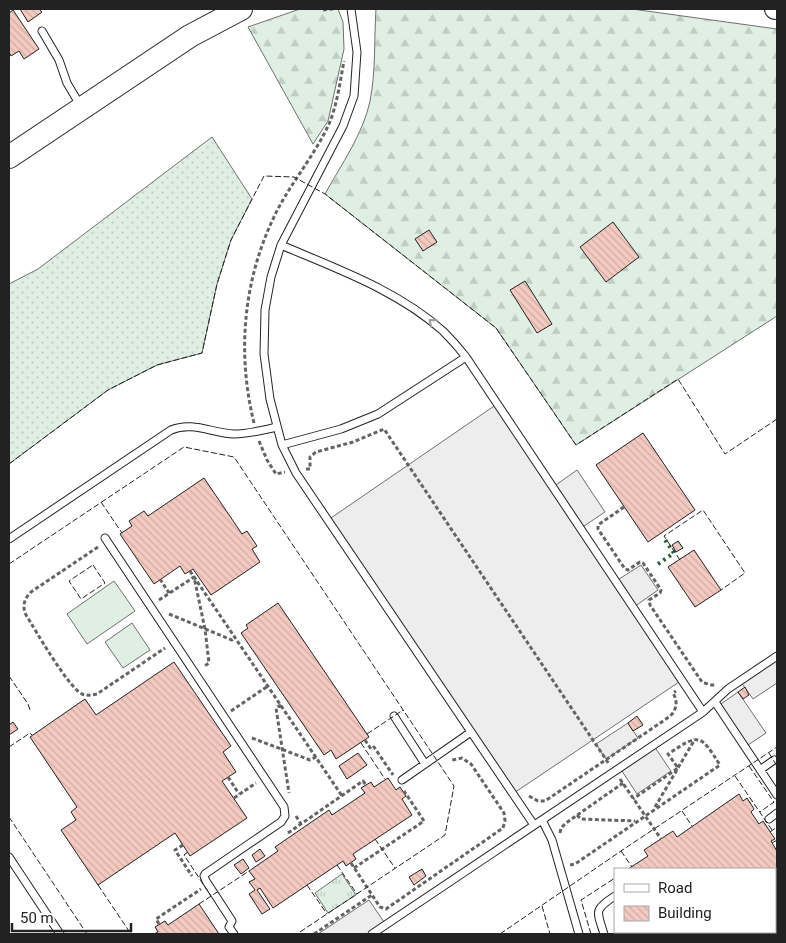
<svg xmlns="http://www.w3.org/2000/svg" width="786" height="943" font-family="Roboto,sans-serif">
  <defs>
    <pattern id="grass-dots" width="8" height="8" patternUnits="userSpaceOnUse" patternTransform="scale(1.25)"><rect width="8" height="8" fill="#e0efe3"/><path d="M2 2h.1M6 6h.1" fill="none" stroke="#c0cdc2" stroke-width="1.8" stroke-linecap="round"/></pattern>
    <pattern id="forest-firs" width="22" height="20" patternUnits="userSpaceOnUse" patternTransform="scale(1.25)"><rect width="22" height="20" fill="#e0efe3"/><path d="M5 1l3.5 6h-7zM16 11l3.5 6h-7z" fill="#c0cdc2"/></pattern>
    <pattern id="park-tufts" width="24" height="20" patternUnits="userSpaceOnUse" patternTransform="scale(1.25)"><rect width="24" height="20" fill="#e0efe3"/><path d="M3 7l-1-3M5 7V3M7 7l1-3M15 17l-1-3M17 17v-4M19 17l1-3" fill="none" stroke="#c0cdc2"/></pattern>
    <pattern id="building-back-hatch" width="6" height="6" patternUnits="userSpaceOnUse" patternTransform="scale(1.25)"><rect width="6" height="6" fill="#f3c9c0"/><path d="M-1 5l2 2M0 0l6 6M5-1l2 2" fill="none" stroke="#d0aca5"/></pattern>
  </defs>
  <rect width="100%" height="100%" fill="#fff"/>
  <path fill="url(#grass-dots)" stroke="#6f6f6f" d="M212,137L252,199L231,240L217,284L202,353L157,365L108,390L9,464V284L38,269Z"/>
  <path fill="url(#forest-firs)" stroke="#6f6f6f" d="M300,9H338L343,22L344,49L328,121L313,144L248,27Z
    M376,9H632L777,29V316L576,445L496,328L325,194C341,165 363,134 370,101C376,71 374,39 376,9Z"/>
  <path fill="url(#park-tufts)" stroke="#6f6f6f" d="M342,874L356,895L328,913L315,893Z"/>
  <path fill="#e0efe3" stroke="#6f6f6f" d="M114,581L135,611L87,644L67,614Z
    M132,623L150,650L123,668L105,642Z"/>
  <path fill="#ededed" stroke="#6f6f6f" d="M497,404L553,487L577,470L605,512L581,528L616,581L641,565L658,590L634,607L682,680L514,793L328,520Z
    M777,656V683L753,699L740,681Z
    M738,692L766,733L745,747L718,706Z
    M628,723L638,738L606,759L596,744Z
    M654,746L671,771L637,794L620,768Z
    M369,900L386,925L372,934H318Z"/>
  <path fill="url(#building-back-hatch)" stroke="#222" d="M20,9H39L42,12L28,22Z
    M13,10L39,49L24,59L19,51L11,56L9,52V13Z
    M613,222L639,257L606,282L580,247Z
    M429,230L437,242L423,251L415,239Z
    M525,281L552,324L537,333L510,290Z
    M643,433L695,510L648,542L596,465Z
    M204,478L242,534L247,531L257,546L252,549L260,562L211,595L193,569L185,574L180,566L154,584L120,534L132,526L129,521L144,511L148,516Z
    M678,541L683,548L676,552L672,545Z
    M694,550L721,590L695,607L668,567Z
    M278,603L369,737L336,759L331,750L324,755L241,633L248,628L246,625Z
    M174,662L231,746L223,752L236,772L222,781L247,818L190,856L175,833L98,885L61,830L76,820L71,812L77,807L30,737L85,699L96,715Z
    M745,687L749,695L743,699L738,692Z
    M637,716L643,725L633,731L628,723Z
    M13,722L18,729L9,735V725Z
    M358,753L367,765L347,779L339,766Z
    M388,778L396,790L400,787L406,796L402,799L412,815L353,854L356,859L346,866L343,861L273,908L260,888L257,890L270,909L262,914L249,894L255,890L249,882L255,879L249,871L278,851L275,847L329,810L332,815L365,793L361,788L371,782L374,787Z
    M739,794L743,801L747,798L754,809L751,812L759,824L763,821L775,839L771,841L777,851V868L775,870L628,869L648,856L644,850L673,831L677,837Z
    M260,849L265,856L256,862L252,855Z
    M243,859L249,868L241,874L234,865Z
    M422,869L426,876L414,885L409,877Z
    M199,904L219,934H154L158,932L155,927L165,921L168,925Z"/>
  <g fill="none" stroke-linecap="round" stroke-linejoin="round">
    <g stroke="#222" stroke-width="9">
      <path id="lane" d="M351,9L357,52L354,96L343,126L281,245L271,277L265,310L264,354L270,399L282,445L296,473L534,825
        M42,31L59,60L67,83L80,105
        M281,245C337,269 397,290 443,331C451,339 459,348 466,357L703,712
        M282,445L341,429L378,414L466,357
        M105,538L284,807L285,816L281,822L205,874L204,876L206,881L232,921L229,927L234,934
        M9,539L171,430C192,421 212,433 234,434C249,434 263,430 277,427
        M715,702L777,795
        M394,716L425,764
        M760,770L774,760
        M402,780L471,732
        M769,819L777,813
        M542,820L552,840L579,934
        M9,857L60,934
        M775,900L777,898
        M372,934L703,712L728,689L777,656
        M604,934C597,911 593,910 615,896
        M725,934L728,932"/>
    </g>
    <g stroke="#222" stroke-width="22">
      <path id="secondary" d="M775,9H777"/>
    </g>
    <g stroke="#222" stroke-width="24">
      <path id="primary" d="M9,157L190,36L241,9"/>
    </g>
    <path stroke="#646464" stroke-width="3" stroke-dasharray="4 2.5" stroke-linecap="butt" d="M323,10L333,9
      M254,423C237,354 243,283 273,219C288,186 314,157 329,124C337,105 340,82 344,61
      M259,441L267,460L276,474L285,472
      M306,469H310V457L316,452L353,442L384,429L609,764
      M624,507L598,525V529L625,569L628,570L640,562L643,563L661,590L660,593L649,600L650,605L702,682L710,685H716
      M98,547L31,592C24,599 22,606 26,615C36,631 68,687 82,694C87,696 92,695 97,694L165,648
      M190,571L342,796
      M160,579L169,593
      M159,600L194,577L205,629L209,663L203,667
      M169,614L232,640L235,637
      M281,705L276,708L289,793
      M231,711L268,686
      M252,738L310,760L316,757
      M365,740L371,749L374,747L393,775
      M228,777L239,794
      M620,779L661,839
      M529,796L538,801H545L669,717C677,710 678,702 673,693L676,691
      M234,798L256,783
      M655,807L695,739
      M577,815L581,819L635,821
      M296,816L301,824
      M288,833L363,781L366,785
      M560,833L561,828L566,823L623,783
      M183,845L175,850L192,876
      M351,863L380,907L386,909L503,828L505,821L504,813L471,764L462,758L452,760
      M570,865L575,864L720,765C700,734 700,733 668,754L678,768L633,799
      M354,868L424,821L404,791
      M159,924L156,919L201,889
      M699,933V934
      M314,934L372,895
      M744,934L751,932L755,934"/>
    <use href="#lane" stroke="#fff" stroke-width="7"/>
    <use href="#secondary" stroke="#fff" stroke-width="20"/>
    <use href="#primary" stroke="#fff" stroke-width="22"/>
    <path stroke="#2f5e38" stroke-width="4" stroke-dasharray="2.5 4" stroke-linecap="butt" d="M658,564L674,553L663,537"/>
    <path stroke="#222" stroke-width="1" stroke-dasharray="6 2.5" stroke-linecap="butt" d="M9,464L108,390L157,365L202,353L217,284L231,240L264,176L294,177L325,194L496,328L576,445L678,379L725,454L777,419
      M101,502L122,533
      M680,560L664,536L703,510L745,573L721,590
      M9,564L184,447L234,457L454,786L445,835L297,934
      M93,565L105,583L81,599L69,581Z
      M9,676L28,704L30,710
      M367,734L403,710
      M361,743L385,779
      M9,747L30,733L32,735
      M769,753L777,766
      M749,766L774,802L760,812
      M735,776L772,830
      M682,811L692,826
      M9,817L87,934
      M770,832L777,827
      M375,839L395,868
      M772,843L777,840
      M621,851L632,867
      M188,852L184,855L211,896
      M337,865L357,894
      M98,885L131,934
      M307,885L327,914
      M199,904L249,871
      M542,906L550,934
      M630,932L632,934
      M500,934L621,851L777,747
      M591,934L581,900L615,878"/>
  </g>
  <defs><path id="oneway-chevron" d="M-2-3.5L2.5 0L-2 3.5" fill="none" stroke-width="1.6" stroke-linecap="round" stroke-linejoin="round" transform="scale(1.25)"/></defs>
  <use stroke="#9c9c9c" href="#oneway-chevron" transform="translate(432 322) rotate(-141)"/>
  <rect width="786" height="943" fill="none" stroke="#222222" stroke-width="20"/>
  <rect x="614" y="868" width="162" height="65" fill="#ffffff" stroke="#a7a7a7"/>
  <rect x="624" y="884" width="25" height="8" fill="#ffffff" stroke="#a7a7a7"/>
  <text x="658" y="893" font-size="15" fill="#222222">Road</text>
  <rect x="624" y="906" width="25" height="15" fill="url(#building-back-hatch)" stroke="#a7a7a7"/>
  <text x="658" y="918" font-size="15" fill="#222222">Building</text>
  <path d="M12 923v8h119v-8" fill="none" stroke="#222222" stroke-width="2.5"/>
  <text x="20" y="923" font-size="15" fill="#222222" stroke="#ffffff" stroke-width="4" paint-order="stroke">50 m</text>
</svg>
